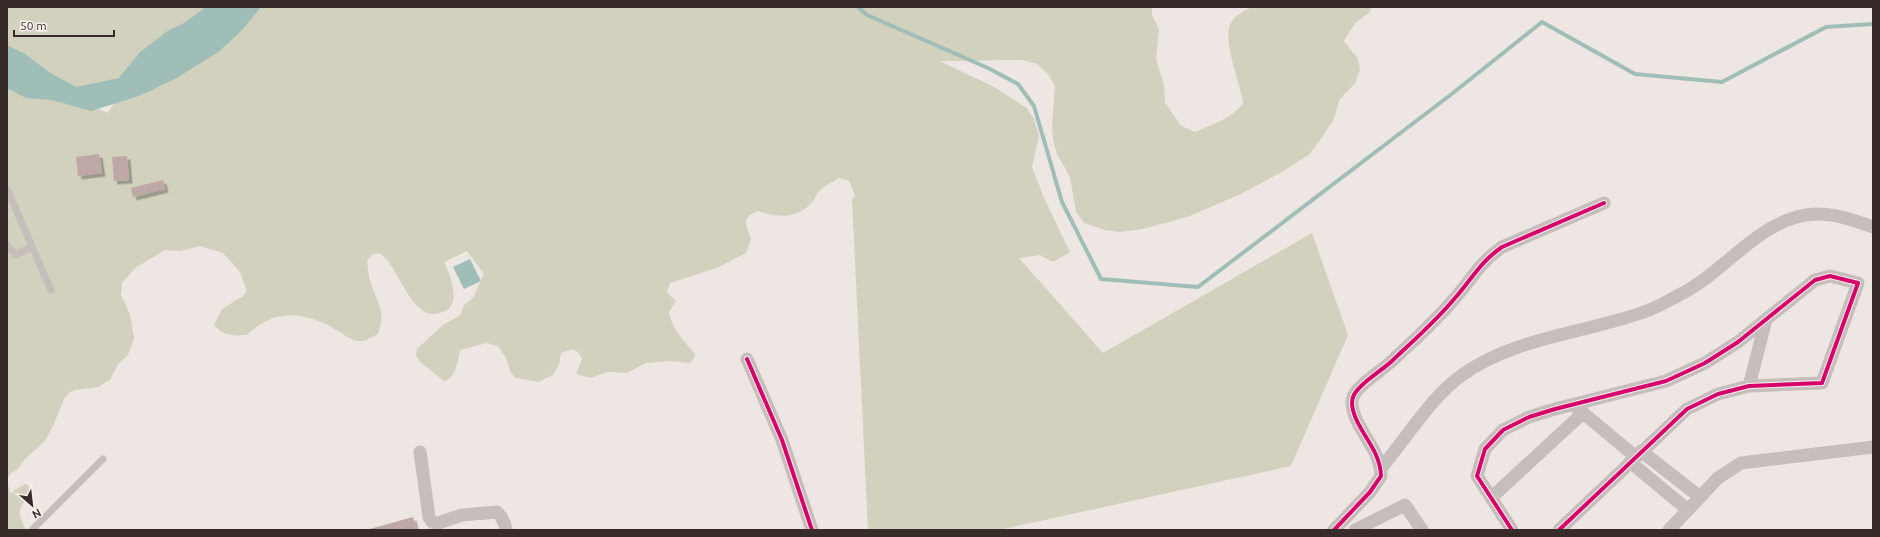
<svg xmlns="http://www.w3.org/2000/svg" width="1880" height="537" font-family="Ubuntu,sans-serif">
  <defs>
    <filter id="shadow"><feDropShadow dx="3.5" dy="3.5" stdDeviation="0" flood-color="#0004"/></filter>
  </defs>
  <rect width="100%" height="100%" fill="#ede6e2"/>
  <path fill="#d2d1bd" d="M7,7H219L119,81L97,91L65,87L7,52Z
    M250,7H1152V14L1159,29L1156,59L1164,85L1165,102L1180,125L1195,132C1211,125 1233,118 1243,103C1241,84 1220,36 1232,21C1237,14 1245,11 1252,7H1372L1369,13L1355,23L1344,41L1358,59L1360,70L1355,83L1340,99L1333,121L1310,154L1280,173L1241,194L1187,217L1143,229L1119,232L1105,230L1084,223L1076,212L1070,177L1057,154L1053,140L1052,124L1055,86L1048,74L1037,64L1022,60L940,61L996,88L1027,108L1034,119L1039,136L1032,167L1044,198L1070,252L1053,262L1040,255L1019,258L1103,353L1312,233L1348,335L1291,466L999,530H868L852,200L855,195L849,181L839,178C832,182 825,186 820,190C816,193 816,198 813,201C799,219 778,218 758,211C741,217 746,225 751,239L746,253L719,267L670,283L667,292L676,301L669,312C672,330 684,341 695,354L693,360L689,363L669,361L646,363L627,373L608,372L590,378L576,374L582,359L579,353L573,349L561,353L559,365L553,375L538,382L516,378L511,373L506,358L498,346L486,343L460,350C458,360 456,378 444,381L420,362L416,356L417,349L443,325L456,318L461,314L464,305L473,298L484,274L467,251L444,262C449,272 461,301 447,310C445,311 441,312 439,313C404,325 390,225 367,261C368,268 368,276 371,283C378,305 386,310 378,334C372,337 365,342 358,341C350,340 340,332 333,328C302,311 274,309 247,335C234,336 223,336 214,325L222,309L243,296L247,291L240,272L223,253L200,246L180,251L165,250L135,268L122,283L121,295L130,314L134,338L128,355L118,364L110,380L98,387L75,390L69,393L64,399L54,424L45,441L25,459L17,470L11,473L7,479V73L94,106L107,113L119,97Z
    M7,482L11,494L15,490L25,484L28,485L31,494C17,510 17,511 26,530H7Z"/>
  <path fill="#a0beb8" d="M206,7H261L242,30L220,51L175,79L139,96L91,111L51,100L26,98L7,88V45L25,54L49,72L76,87L119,78L140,52L169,30L184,23Z
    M470,259L481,281L464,289L453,267Z"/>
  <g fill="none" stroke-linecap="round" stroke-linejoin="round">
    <path stroke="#a0beb8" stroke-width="4" d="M858,7L867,15L988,68L1018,84L1034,106L1062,202L1101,279L1198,287L1453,93L1542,22L1635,74L1722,82L1826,27L1873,24"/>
  </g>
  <path fill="#bfa7a5" filter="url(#shadow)" d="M99,154L102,173L78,176L76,157Z
    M127,156L129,180L114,181L112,157Z
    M163,180L165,189L133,197L131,188Z
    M413,517L416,530H366Z"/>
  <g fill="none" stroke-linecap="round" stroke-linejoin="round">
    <path stroke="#c6bebc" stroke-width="7" d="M7,189L51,290
      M7,245L16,255L28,249L31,246
      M32,530L103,459"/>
    <path stroke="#c6bebc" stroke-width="13" d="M747,359L782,440L812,530
      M1749,386L1766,320
      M1576,407L1636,457
      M1641,451L1700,497
      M420,452L429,517L432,522L438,523L462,515L497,512C502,517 505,522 506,530
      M1630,462L1688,510
      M1381,468C1407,438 1429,399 1462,375C1513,338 1585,333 1644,312C1656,308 1668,301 1679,295C1720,275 1754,228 1797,217C1823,209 1848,218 1873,227
      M1491,498L1583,413
      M1334,530L1370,492L1381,476C1381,469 1379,462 1376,455C1370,440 1347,414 1353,397C1357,385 1383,370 1393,360C1414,340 1436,321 1455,298C1473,278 1478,264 1502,247L1604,203
      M1355,530L1405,505L1422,530
      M1512,530L1477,476L1485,449L1503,430L1529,417L1555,409L1666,381L1705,363L1738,342L1815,280L1830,276L1858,283L1822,383L1749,386L1718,394L1687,409L1559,530
      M1669,530L1718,478L1741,463L1873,447"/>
    <g stroke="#f9f0eb" stroke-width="6">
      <path id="cycleway" d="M747,359L782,440L812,530
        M1334,530L1370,492L1381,476C1381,469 1379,462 1376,455C1370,440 1347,414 1353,397C1357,385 1383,370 1393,360C1414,340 1436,321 1455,298C1473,278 1478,264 1502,247L1604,203
        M1512,530L1477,476L1485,449L1503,430L1529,417L1555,409L1666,381L1705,363L1738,342L1815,280L1830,276L1858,283L1822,383L1749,386L1718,394L1687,409L1559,530"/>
    </g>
    <use href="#cycleway" stroke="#d6006c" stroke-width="4"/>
  </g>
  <rect width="1880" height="537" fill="none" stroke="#372b2a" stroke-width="16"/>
  <g transform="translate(32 505) rotate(152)" stroke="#f9f0eb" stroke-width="3" paint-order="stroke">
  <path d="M0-3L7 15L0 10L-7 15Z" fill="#372b2a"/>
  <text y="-6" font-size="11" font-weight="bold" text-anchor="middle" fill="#372b2a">N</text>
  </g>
  <path d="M14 30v6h100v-6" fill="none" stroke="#372b2a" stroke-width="2"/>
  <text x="20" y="30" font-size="12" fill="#372b2a" stroke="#f9f0eb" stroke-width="3" paint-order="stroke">50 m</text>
</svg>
